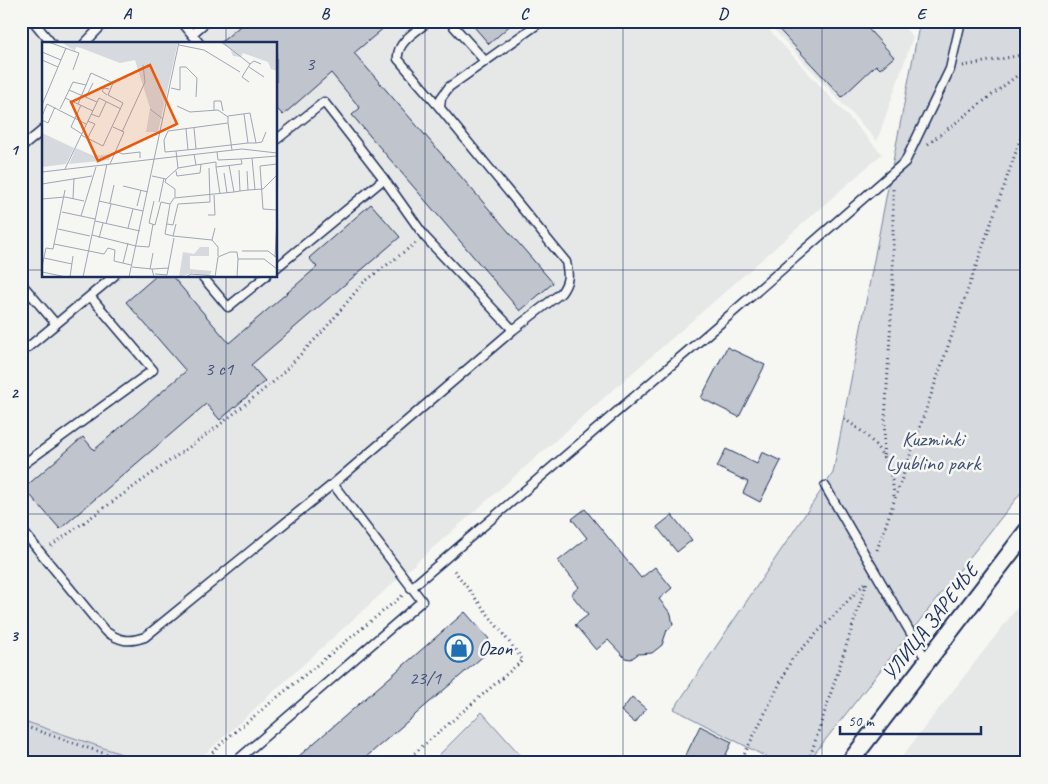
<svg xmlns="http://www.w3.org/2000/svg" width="1048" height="784" font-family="Caveat,sans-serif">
  <rect width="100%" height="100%" fill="#f6f6f2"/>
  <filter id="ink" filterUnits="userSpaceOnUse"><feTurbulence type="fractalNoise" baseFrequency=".02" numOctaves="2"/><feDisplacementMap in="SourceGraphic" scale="10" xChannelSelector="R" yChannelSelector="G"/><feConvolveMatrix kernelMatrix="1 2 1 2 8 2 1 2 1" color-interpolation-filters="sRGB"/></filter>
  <g filter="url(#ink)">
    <path fill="#e6e7e7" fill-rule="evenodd" d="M21,21H761L882,154L402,575L195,763H148L21,720ZM44,44H276V276H44Z
      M766,21H898L913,37L877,141Z
      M1027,595V763H897Z"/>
    <path fill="#d6d9dd" stroke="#78849e" d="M920,21H1027V485L807,763H778L674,709L833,473Z
      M482,712L522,757L515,763H445L435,759Z
      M21,720L148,763H21Z"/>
    <path fill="#c0c4cd" stroke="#1b2f5e" d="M246,21H392L354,53L553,283L520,311L352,115L360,108L331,73L283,115L276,108V44H219Z
      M469,21H515L489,44Z
      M771,21H861L894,57L880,69L876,65L842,97Z
      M371,204L400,237L251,365L265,381L220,420L206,404L60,529L24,488L83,437L94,450L186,371L126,302L156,276H172L229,343L317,267L309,258Z
      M727,347L765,365L739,417L701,398Z
      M726,449L757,464L762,452L781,461L760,502L743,493L748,482L717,467Z
      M585,509L641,578L655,567L672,588L659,599L671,614L673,625L667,630L662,645L652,653L638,654L631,659L625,658L608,640L596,650L575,625L588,615L571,594L579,587L558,561L587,538L572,519Z
      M672,515L692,540L677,552L657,527Z
      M465,612L489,639L483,645L488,652L365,758L359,763H291Z
      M632,697L646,709L635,723L621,711Z
      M700,726L732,742L722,763H682Z"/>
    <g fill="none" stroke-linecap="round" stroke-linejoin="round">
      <g stroke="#1b2f5e" stroke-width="11">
        <path id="lane" d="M33,21L52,44
          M181,21L200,44
          M429,21C417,31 396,42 398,59L440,108
          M449,21L485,61
          M192,34L207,21
          M84,44L106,21
          M276,140L324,102L384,179L425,237L513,330
          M21,148L44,129
          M276,268L384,179
          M202,276L228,307L266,276
          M21,283L56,324
          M21,353L114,276
          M21,466L153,370L90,296
          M825,486L927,661
          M21,529L105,631C120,641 128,643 145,637L333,484L513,330L561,293C569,282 569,275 566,262L440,108L441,98L449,87L542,21
          M411,588L724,320L905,162L950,69L961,21
          M234,763L422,601L333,484"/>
      </g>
      <g stroke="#1b2f5e" stroke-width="20">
        <path id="street" d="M849,763L1027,531"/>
      </g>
      <path stroke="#1b2f5e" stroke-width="3" stroke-dasharray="1 4" stroke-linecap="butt" d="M963,66L1027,54
        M928,144L1027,68
        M844,419C874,437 893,461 894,498
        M883,455L893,285V188
        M51,546L217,427L277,379L324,330L363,283L416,243
        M877,550L1027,120
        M21,725L132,763
        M809,760L867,582
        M202,763L226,739L403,595
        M403,763L523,660L453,569
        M740,763L792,659L866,582"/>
      <use href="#lane" stroke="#f6f6f2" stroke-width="8"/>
      <use href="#street" stroke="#f6f6f2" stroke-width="16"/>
    </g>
  </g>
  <path fill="none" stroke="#1b2f5e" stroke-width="1" stroke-opacity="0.55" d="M226,21V44M425,21V763M623,21V763M822,21V763M21,270H44M276,270H1027M226,276V763M21,514H1027"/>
  <defs>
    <g id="shop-ring" transform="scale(1.4375)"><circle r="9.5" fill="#f6f6f2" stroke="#1f6fb2" stroke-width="1.5"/><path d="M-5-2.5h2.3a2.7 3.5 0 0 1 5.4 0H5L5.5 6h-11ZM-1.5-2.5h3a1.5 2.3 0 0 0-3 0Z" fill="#1f6fb2"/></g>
  </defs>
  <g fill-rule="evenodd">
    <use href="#shop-ring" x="459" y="648"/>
  </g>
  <g text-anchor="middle" stroke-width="5" stroke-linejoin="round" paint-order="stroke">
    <g font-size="19" fill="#44547a">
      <text x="310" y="70">3</text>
      <text x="219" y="375">3 с1</text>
      <text x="425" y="684">23/1</text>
    </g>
    <g font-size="21" fill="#405177" stroke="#f6f6f2">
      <text x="933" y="446">Kuzminki<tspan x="933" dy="24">Lyublino park</tspan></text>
    </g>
    <g font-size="21" fill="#1b2f5e" stroke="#f6f6f2">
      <text transform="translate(930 622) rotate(-52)" y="7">УЛИЦА ЗАРЕЧЬЕ</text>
    </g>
    <g font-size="21" fill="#1b2f5e" stroke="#f6f6f2" text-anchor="start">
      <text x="478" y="655">Ozon</text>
    </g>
  </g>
  <g transform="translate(42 42)">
    <rect width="235" height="235" fill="#f6f6f2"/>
    <path d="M19,0H136L116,90H104L108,66L93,18L78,21L39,6L34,5L33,9ZM177,0H235V29L229,27L226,20L201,11L199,15L191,14L188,7ZM0,91L32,106L24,122L0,125ZM34,106L52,114L70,112L67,118L27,122ZM158,205H167V214H148V227L170,229L167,234L150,231L137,235L141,210L152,212Z" fill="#d6d9dd"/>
    <path fill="none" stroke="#9ea6b7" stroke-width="1" d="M6,0L37,11L31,28M180,0L208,22M137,3L162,8L198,30M0,10L19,18M0,18L16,25M207,25L222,35M207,40L200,35L208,22L212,19L219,22M129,46L138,48V25H144L155,36L154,55M27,48L55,60M65,53L60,49L62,46L67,47M44,55L51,41M23,56L51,69M36,62L49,31L71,41L66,53L81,61L61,104L39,93M0,63L24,6M39,63L29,85L40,92M135,64L148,70L176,68L186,75M18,67L31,40L44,43M108,67L121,77M172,68V59H179L181,69M49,72L57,75L64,60M202,72L206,101M0,74L5,62L44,82M0,78L6,81L13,65M186,81L190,108M152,86L154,107M144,87L146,108M80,90L103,40L101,23M45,97L53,82L46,79M214,101L208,71L186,74V81L126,89L122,98L123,110L134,109L154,107L206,101H214L220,100L224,90M73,109L81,112L98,110V116M175,110L176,118L199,117M152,112L154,123L174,120V125L200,122L199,117L235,114M210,116L213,148M68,122L82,90L71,85M235,122L218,124L221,167L235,168M187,123L192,150L198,149M174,125L178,152M136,126L154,123M23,127L57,56L79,67M197,128L198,149L206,148M134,129L135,134L158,131L159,122M205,129L206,148L221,147L235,133M0,130L200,107L235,111M182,131L185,151M110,134L124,137L123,140L133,147V155M124,137L136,126L134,109M0,142L50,134M81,144L106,150M0,157L23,155L42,159M31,157L32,136M57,159L101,169M112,159L107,181L113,183L119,160L128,162L123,192L131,194L134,182M117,160L122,136M68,161L72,143M128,162L132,156L192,150M95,164L99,148M20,170L53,177M166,173H173L172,153M39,174L54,125M53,179L98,189M64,182L69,162M125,182L131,183L136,162L168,160L167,126M86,186L91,167M16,187L48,194M50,193L94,204M131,194L170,198L173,186M57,196L61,181M170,198L176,205V214M12,202L62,212L66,206L73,208L72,219L89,223M94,204L107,205L111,182M200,209H226L235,216M233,215L235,178M2,216L30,222M81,221L86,201M0,225L4,206L11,207L23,148M90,225L110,227L112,235M108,227L111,211M110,227L127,226M0,230L24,235M113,232L125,233L132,196M28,235L31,214M41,235L65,122M87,235L137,0M144,235L149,232L172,234M173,235L176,215L188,210H195L196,217H222L235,227M195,235L196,217"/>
    <path fill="#e8590c" fill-opacity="0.15" stroke="#e8590c" stroke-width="2.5" d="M108,23L135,82L56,119L29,60Z"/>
    <rect width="235" height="235" fill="none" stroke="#1b2f5e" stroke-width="2.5"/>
  </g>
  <rect width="1048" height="784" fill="none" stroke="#f6f6f2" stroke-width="55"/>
  <path d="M840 726v8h141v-8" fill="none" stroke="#1b2f5e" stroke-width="2.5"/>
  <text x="848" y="726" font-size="15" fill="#1b2f5e" stroke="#f6f6f2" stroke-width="4" paint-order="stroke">50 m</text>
  <rect x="28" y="28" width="992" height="728" fill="none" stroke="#1b2f5e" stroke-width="2"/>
  <g font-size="16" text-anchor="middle" font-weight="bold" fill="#1b2f5e">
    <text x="127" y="19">A</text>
    <text x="325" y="19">B</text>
    <text x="524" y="19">C</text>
    <text x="723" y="19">D</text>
    <text x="921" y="19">E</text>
    <text x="14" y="155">1</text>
    <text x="14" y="398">2</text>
    <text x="14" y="641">3</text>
  </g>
</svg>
